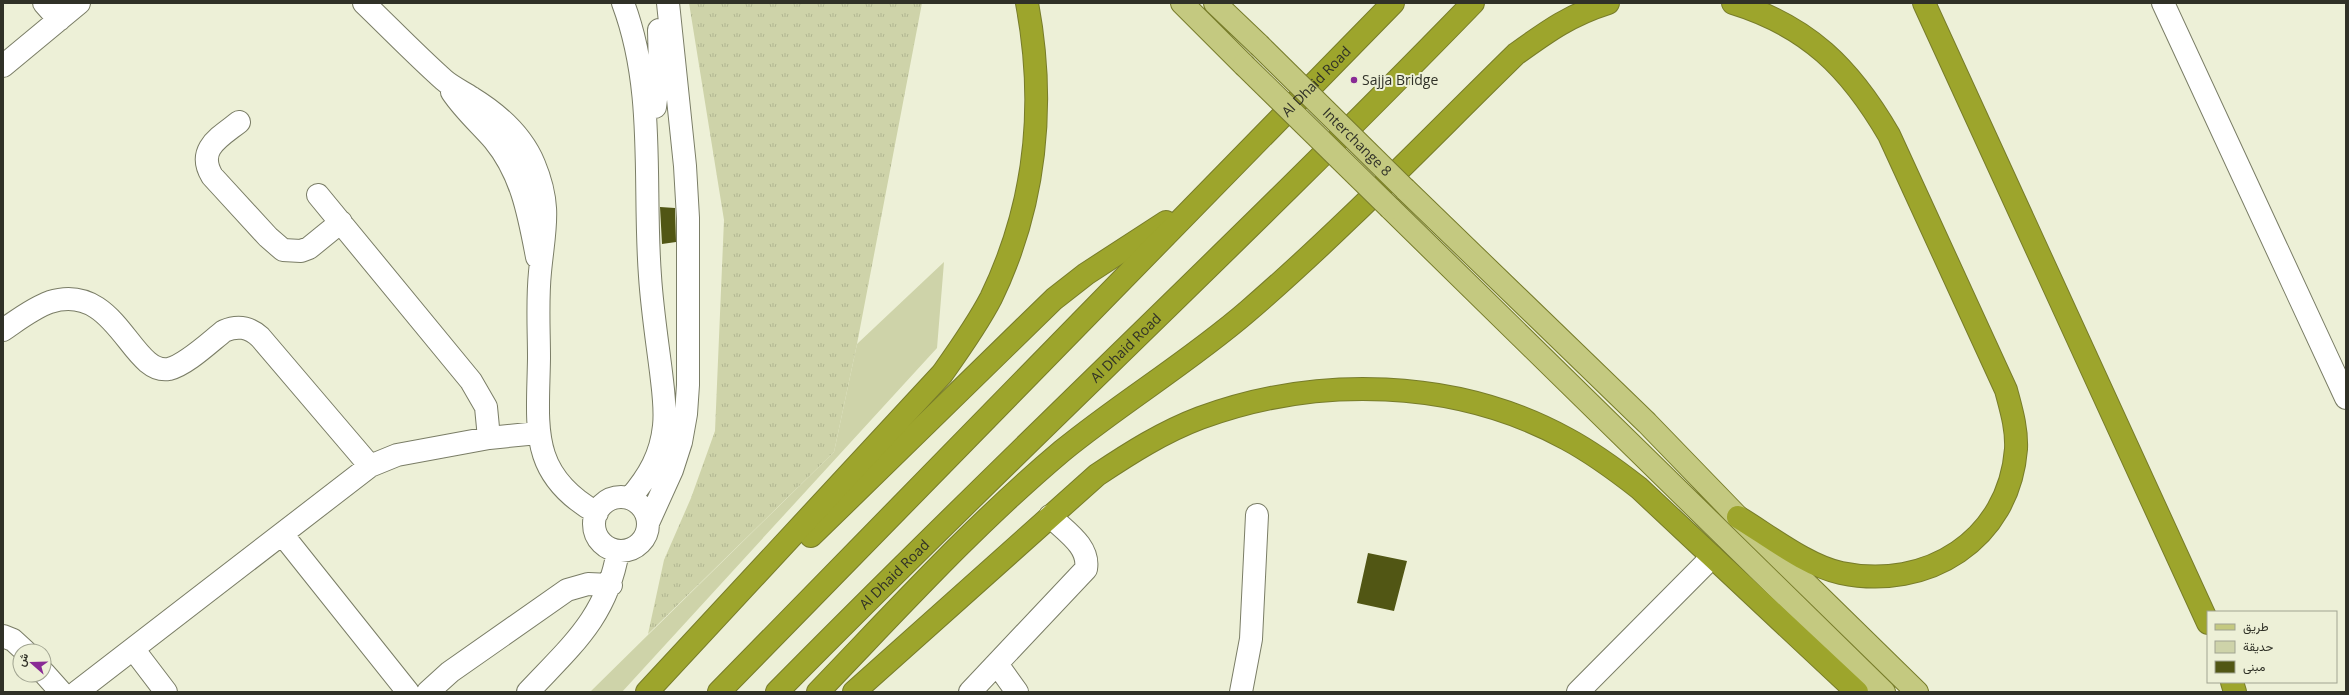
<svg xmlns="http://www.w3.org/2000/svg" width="2349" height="695" font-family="'Open Sans',Vazirmatn,sans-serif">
  <defs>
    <pattern id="grass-tufts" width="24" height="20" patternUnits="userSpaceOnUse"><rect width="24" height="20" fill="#ced3a9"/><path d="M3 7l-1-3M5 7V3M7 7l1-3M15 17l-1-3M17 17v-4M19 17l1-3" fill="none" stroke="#b1b691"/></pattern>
  </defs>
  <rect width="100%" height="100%" fill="#edf0d7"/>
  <path fill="url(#grass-tufts)" d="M689,3H922L857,344L834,452L648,634L664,560L691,498L715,431L724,220Z"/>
  <path fill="#ced3a9" d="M944,262L937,348L622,692H590L834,452L857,344Z"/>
  <path fill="#515614" d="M660,207L675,208L676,242L662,244Z
    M1368,553L1407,561L1394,611L1357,603Z"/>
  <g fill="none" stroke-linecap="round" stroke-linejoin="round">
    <g stroke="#7a7d66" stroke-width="24">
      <path id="minor" d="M44,3L59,20
        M364,3C390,28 416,55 444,80C452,87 463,92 472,98C498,114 522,135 534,164C552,207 544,229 540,272C537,301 539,330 539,358C538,427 528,474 597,513
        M623,3C656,91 643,184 650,276C652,308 657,340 661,372C663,390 666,408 664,426C661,455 649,476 630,498
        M2163,3L2346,398
        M3,66L79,3
        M452,92C464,110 480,124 494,140C522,174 529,215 537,257
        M655,107L660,69L659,30
        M239,122C220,137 196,149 212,176L268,237L283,250L301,251L309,248L341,222
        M318,195L471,381L486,407L489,438
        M3,330C18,320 33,308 50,302C117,281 131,376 169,369C186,365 210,342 224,331C238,325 249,327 260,337L370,466
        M594 524a27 27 0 1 1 54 0a27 27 0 1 1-54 0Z
        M648,523L672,470L681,442L686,414L688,385V218L685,166L668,3
        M282,534L408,692
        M3,636L13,640L25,651
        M134,650L166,692
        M997,664L1017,692
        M44,673L61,692
        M77,692L370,466L397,455L489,438L538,433
        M428,692L450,672L567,590L588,584L611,585
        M528,692C571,646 607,617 618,551
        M970,692L1086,569C1090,546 1065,531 1050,516
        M1241,692L1251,639L1257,515
        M1578,692L1712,557"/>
    </g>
    <g stroke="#777c2a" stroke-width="24">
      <path id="major" d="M1182,3L1244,65
        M1215,3L1259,45
        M1405,189L1647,423L1738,517L1917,692
        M1390,208L1884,692"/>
    </g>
    <g stroke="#777c2a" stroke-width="24">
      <g id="highway">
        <path d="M1733,3C1808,26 1850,68 1889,135L2006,390C2011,409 2017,428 2016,449C2009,540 1927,591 1841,573C1807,566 1768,535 1738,517"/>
        <path d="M1924,3L2208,623"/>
        <path d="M811,536L1054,299L1086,274L1166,222"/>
        <path d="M2232,682L2235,692"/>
        <path d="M647,692L942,374C959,350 977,325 991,298C1036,205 1046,104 1027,3"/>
        <path id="s1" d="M719,692L1393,3"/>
        <path id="s2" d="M777,692C1006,459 1246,237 1473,3"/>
        <path d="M818,692C897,610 974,525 1062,451C1122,402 1189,362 1248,311C1342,230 1428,140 1516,54C1548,31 1570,15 1608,3"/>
        <path d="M854,692L1097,475C1130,453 1163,432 1200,418C1317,375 1456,378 1567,439C1593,453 1616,470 1639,488L1857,692"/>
      </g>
    </g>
    <use href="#minor" stroke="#fff" stroke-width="22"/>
    <use href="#major" stroke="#c4c980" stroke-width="22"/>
    <use href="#highway" stroke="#9da52c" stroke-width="22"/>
    <g stroke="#777c2a" stroke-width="24" stroke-linecap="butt">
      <g id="major-bridge">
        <path id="s3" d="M1259,45L1405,189"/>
        <path d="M1244,65L1390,208"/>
      </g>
    </g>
    <use href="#major-bridge" stroke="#c4c980" stroke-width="22"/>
  </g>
  <circle fill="#892b95" stroke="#edf0d7" stroke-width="1.5" cx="1354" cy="80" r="4"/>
  <g text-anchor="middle" stroke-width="4" stroke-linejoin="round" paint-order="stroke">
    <g font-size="14" fill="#303127" stroke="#edf0d7" text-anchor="start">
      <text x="1362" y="85">Sajja Bridge</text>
    </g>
    <g font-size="14" fill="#303127" stroke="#edf0d7">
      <text dy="5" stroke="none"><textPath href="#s1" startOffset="854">Al Dhaid Road</textPath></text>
      <text dy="5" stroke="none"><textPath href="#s3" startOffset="138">Interchange 8</textPath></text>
      <text dy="5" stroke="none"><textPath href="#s2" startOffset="490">Al Dhaid Road</textPath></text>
      <text dy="5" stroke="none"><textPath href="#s2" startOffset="166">Al Dhaid Road</textPath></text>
    </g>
  </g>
  <rect width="2349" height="695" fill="none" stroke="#303127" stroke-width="8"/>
  <rect x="2207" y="611" width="130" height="72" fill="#edf0d7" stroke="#a1a491"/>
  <rect x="2215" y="624" width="20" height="6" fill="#c4c980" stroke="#a1a491"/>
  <text x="2243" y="631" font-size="12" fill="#303127">طريق</text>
  <rect x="2215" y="641" width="20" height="12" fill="#ced3a9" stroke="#a1a491"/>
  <text x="2243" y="651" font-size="12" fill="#303127">حديقة</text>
  <rect x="2215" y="661" width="20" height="12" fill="#515614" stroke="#a1a491"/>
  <text x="2243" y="671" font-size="12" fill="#303127">مبنى</text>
  <g transform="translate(32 663) rotate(290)"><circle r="19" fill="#edf0d7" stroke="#a1a491"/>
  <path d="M0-3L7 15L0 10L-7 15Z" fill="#892b95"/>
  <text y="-6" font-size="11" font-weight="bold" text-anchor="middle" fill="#303127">ش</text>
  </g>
</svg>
